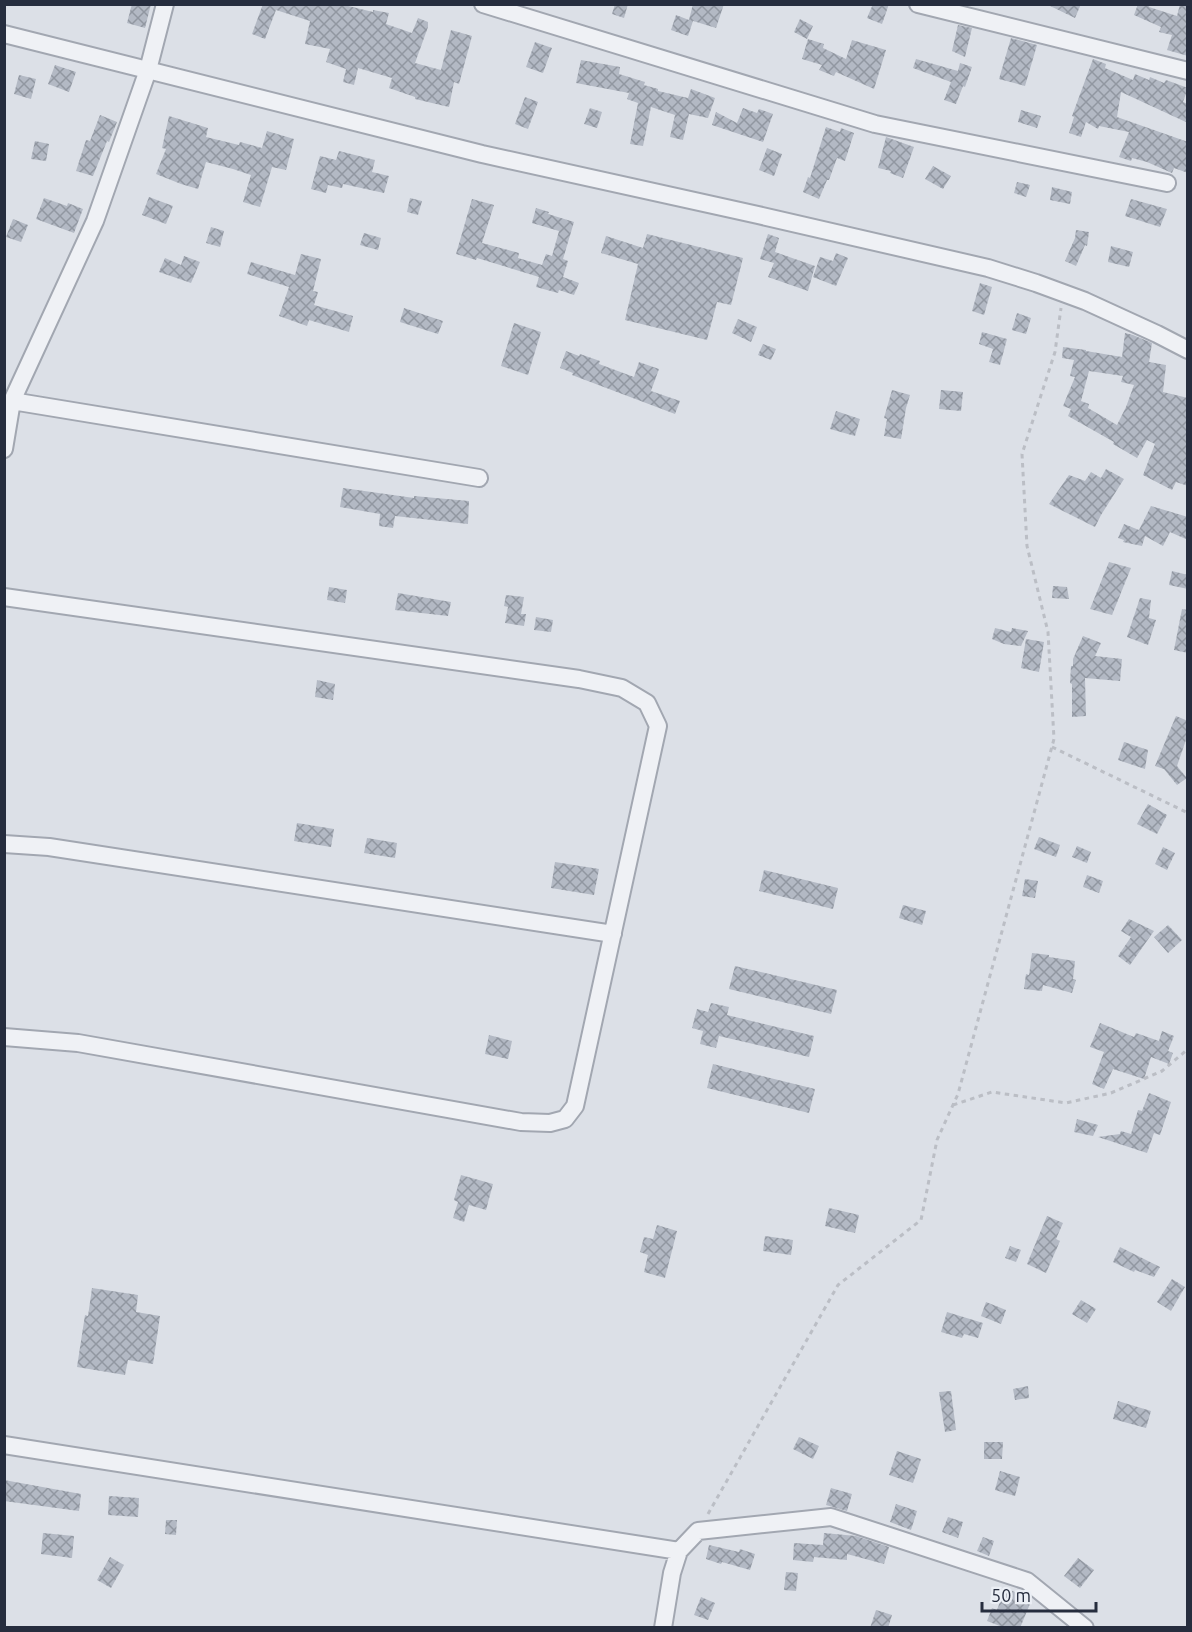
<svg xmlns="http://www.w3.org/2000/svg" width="1192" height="1632" font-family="Ubuntu,sans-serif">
  <defs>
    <pattern id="building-cross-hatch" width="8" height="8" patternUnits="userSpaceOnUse" patternTransform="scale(1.5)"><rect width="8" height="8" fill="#b3b9c4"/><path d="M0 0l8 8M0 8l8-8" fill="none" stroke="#9197a1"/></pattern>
  </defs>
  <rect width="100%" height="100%" fill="#dce0e7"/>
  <path fill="url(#building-cross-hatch)" fill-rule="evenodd" d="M132,4H151L145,28L127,23Z
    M263,4H340L373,12V10L389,13L386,24L412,33L418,18L428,22V27L415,63L441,70L451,30L472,36L459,84L454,82L449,107L415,99V97L389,88L392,78L358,68L354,85L343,82L346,69L326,62L330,49L305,44L310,21L276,10L265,39L252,34Z
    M615,4H628L624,18L612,14Z
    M693,4H724L716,28L690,20L693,21L688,36L671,30L676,15L689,20Z
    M873,4H889L882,24L867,18Z
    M1046,4H1081L1075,18Z
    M1138,4H1150L1149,7L1177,16L1180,4H1188V56L1167,50L1172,35L1159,32L1161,27L1134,15Z
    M800,19L813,26L807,39L794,32Z
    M958,25L972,28L965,57L952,51Z
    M1011,38L1037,45L1025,86L999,79Z
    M808,39L824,44L823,48L846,59L852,40L886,50L874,89L836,72L834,76L819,70L822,65L802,59Z
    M535,42L552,48L543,73L526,67Z
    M916,59L958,71L960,63L972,67L965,87L963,86L956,104L944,100L951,82L913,68Z
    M1093,59L1106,64L1105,68L1133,80L1135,74L1149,80L1150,77L1164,83L1166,80L1188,88L1183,102L1188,104V123L1121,92L1117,117L1188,142V173L1174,168L1172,173L1147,162L1132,158L1131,161L1119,157L1129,132L1099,126L1098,129L1086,122L1081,137L1069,133L1074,117L1072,116Z
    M581,60L620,67L619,74L645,82L644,85L658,89V91L688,98L691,89L715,98L708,118L689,114L683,140L670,137L675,115L651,107L643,146L630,144L638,103L627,99L629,93L576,83Z
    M55,65L76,72L69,92L48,84Z
    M19,75L36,79L31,99L14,94Z
    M525,97L538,102L528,129L515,124Z
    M590,108L602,112L597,128L584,124Z
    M743,108L757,113L759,109L773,114L763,142L712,125L716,112L737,123Z
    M1021,110L1041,116L1037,128L1018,122Z
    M100,115L117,122L109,142L107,141L93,176L76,171L86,140L90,141Z
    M169,116L208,128L206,137L239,145L240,142L262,148L267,131L294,139L286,170L272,167L260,207L243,202L251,175L233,169L206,162L198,189L181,184L156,174L166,149L162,148Z
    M826,127L840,132L841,128L854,133L845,161L837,158L829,180H827L819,199L803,192L808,177L810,178Z
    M886,137L914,147L903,178L890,173L891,171L878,168Z
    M35,141L49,144L46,161L31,159Z
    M767,148L782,154L774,176L759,170Z
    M339,151L375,160L372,172L389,176L384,193L343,184L342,188L328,185L326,193L311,189L320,156L336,160Z
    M933,166L951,176L943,189L925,179Z
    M1017,182L1030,185L1026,197L1014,193Z
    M1052,187L1072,192L1070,204L1050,200Z
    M149,197L173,206L166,224L142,215Z
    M44,198L67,206L68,203L83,209L74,233L36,219Z
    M410,198L422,201L418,215L407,212Z
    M472,199L494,205L482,243L519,253L518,258L542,265L546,254L552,256L559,231L532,223L536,208L549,212L548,214L574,222L563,259L568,261L563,277L579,283L574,295L559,290L558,293L536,287L539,277L477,258L476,260L456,254Z
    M1131,199L1167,209L1160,227L1125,216Z
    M13,219L28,225L21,242L6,237Z
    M211,227L224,231L220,247L206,243Z
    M1076,230L1089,232L1087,246L1085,245L1076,266L1065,261L1075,238Z
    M364,233L381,238L378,250L360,245Z
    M647,234L743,258L731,305L717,302L707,340L625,320L638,264L601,253L606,236L643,248Z
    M768,234L779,238L775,252L815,266L808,291L768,277L774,263L760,259Z
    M1111,246L1133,252L1129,267L1108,262Z
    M836,253L848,258L836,286L813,277L820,257L833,261Z
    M301,254L321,259L313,291L318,292L314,305L353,316L349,332L309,320L307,326L279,316L289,287L247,274L251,262L295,275Z
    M184,256L200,262L191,283L159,272L165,258L181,265Z
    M980,283L992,287L984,315L972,311Z
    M404,308L443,321L438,334L400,322Z
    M1017,313L1031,318L1026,334L1012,330Z
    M738,319L757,327L751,342L732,333Z
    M514,323L541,332L528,375L501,366Z
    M982,332L1007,339L1000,365L989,362L993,349L979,344Z
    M1125,333L1133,335L1152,343L1149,362L1166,365L1163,392L1188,398V486L1176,482L1172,490L1143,475L1155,444L1147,440L1137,458L1113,444L1114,442L1068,416L1071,409L1063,406L1075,377L1070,376L1074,360L1062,358L1063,347L1086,350V351L1122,357ZM1089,371L1123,376L1121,382L1134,385L1126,407L1117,425L1088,408L1089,404L1081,401Z
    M763,344L776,349L771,360L758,355Z
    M566,351L579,356L580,354L600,361L599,364L634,377L639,362L659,369L651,391L680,401L675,414L572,375L573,373L560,368Z
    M892,390L910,395L906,408L901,439L884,436L887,419L884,418Z
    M941,390L963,392L961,411L939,409Z
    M836,411L860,419L855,436L830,429Z
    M1106,469L1124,479L1101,515L1095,527L1049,504L1069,475L1085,481L1091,472L1101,478Z
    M343,488L414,498V496L469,501L468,524L395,516L393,528L379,526L380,514L340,507Z
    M1151,506L1188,517V540L1170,532L1163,546L1145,536L1142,546L1123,542L1124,540L1118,538L1124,524L1139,530Z
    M1109,562L1131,568L1112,615L1090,609Z
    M1172,571L1188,575V589L1169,585Z
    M1053,586L1067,587L1069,599L1052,598Z
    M329,587L347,590L345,603L327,600Z
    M398,593L451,602L448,616L395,610Z
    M506,595L524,597L521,614H526L524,626L505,623L508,607L504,606Z
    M1140,598L1151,600L1149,618L1156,620L1148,645L1127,637Z
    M1182,609L1188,610V653L1174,650Z
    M536,617L553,620L551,632L534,630Z
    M995,628L1011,632L1012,628L1028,631L1021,646L1004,644L992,639Z
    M1083,636L1101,643L1095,656L1122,659L1120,681L1085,678L1086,716L1072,717V684L1070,683L1071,666H1073V659Z
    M1026,639L1044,642L1039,672L1021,668Z
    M317,680L335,684L333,700L315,697Z
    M1176,716L1188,721V734L1177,766L1187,778L1177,785L1164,769L1155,766Z
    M1124,742L1148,750L1145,769L1118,760Z
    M1148,804L1167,815L1157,834L1137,824Z
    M297,823L334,829L331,847L294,841Z
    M1039,837L1060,845L1056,857L1034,849Z
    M367,838L397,843L395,858L364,853Z
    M1077,846L1091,852L1087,863L1072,857Z
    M1163,847L1175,853L1167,870L1155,864Z
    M555,862L599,869L594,895L551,888Z
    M764,870L838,888L833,909L759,891Z
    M1087,875L1103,881L1099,893L1083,887Z
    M1025,879L1038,881L1035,898L1022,896Z
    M903,905L926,911L922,925L899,918Z
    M1129,919L1154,931L1130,965L1118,956L1131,937L1121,931Z
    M1168,925L1182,940L1168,953L1154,937Z
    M1032,953L1049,955V957L1075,961L1073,979L1076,980L1072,993L1043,985L1042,991L1024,989L1026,974L1029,975Z
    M735,966L837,990L831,1014L729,989Z
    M711,1003L729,1007L727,1015L814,1036L809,1057L719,1036L716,1048L700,1044L703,1031L692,1028L697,1009L708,1012Z
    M1100,1023L1134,1037L1136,1033L1159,1041L1162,1031L1174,1036L1168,1051L1173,1053L1169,1064L1151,1057L1144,1079L1113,1069L1104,1089L1092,1084L1104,1052L1090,1047Z
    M489,1035L512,1041L508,1059L485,1054Z
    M713,1064L815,1089L809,1113L707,1088Z
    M1149,1093L1171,1102L1160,1135L1154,1133L1147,1153L1098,1137L1120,1134L1121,1131L1131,1134L1138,1110L1142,1111Z
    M1077,1119L1098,1125L1093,1136L1074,1132Z
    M461,1175L493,1184L486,1210L469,1205L464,1222L453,1218L458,1202L454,1200Z
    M829,1208L859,1215L855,1233L825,1226Z
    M1047,1216L1063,1223L1056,1239L1060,1241L1046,1273L1027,1264Z
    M657,1225L677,1231L665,1278L644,1272L648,1255L640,1252L644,1237L653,1239Z
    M765,1236L793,1240L791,1255L763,1251Z
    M1010,1246L1021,1250L1016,1262L1005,1258Z
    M1120,1247L1160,1267L1154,1277L1135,1270L1134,1272L1113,1262Z
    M1172,1279L1185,1287L1171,1311L1157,1302Z
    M92,1288L138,1295L136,1312L160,1316L153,1364L128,1360L125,1375L77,1367L85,1315L88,1316Z
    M1081,1300L1096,1309L1087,1323L1072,1314Z
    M986,1302L1006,1310L1001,1324L981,1316Z
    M947,1312L983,1323L978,1338L964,1334L962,1338L941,1332Z
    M1028,1386L1029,1398L1015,1400L1013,1389Z
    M951,1391L956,1430L945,1432L939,1392Z
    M1118,1401L1151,1411L1146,1428L1113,1419Z
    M799,1437L819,1446L813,1459L793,1449Z
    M984,1442H1003L1002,1459H984Z
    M897,1451L921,1459L913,1483L889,1475Z
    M1000,1471L1020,1477L1015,1496L995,1490Z
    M4,1480L81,1494L79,1511L4,1501Z
    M831,1488L852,1494L847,1511L826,1505Z
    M109,1496L139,1498L138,1517L108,1515Z
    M896,1504L917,1511L911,1530L890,1522Z
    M948,1517L963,1522L958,1538L942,1532Z
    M166,1520H177L176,1535L165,1534Z
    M43,1533L74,1536L72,1558L41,1554Z
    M824,1533L856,1536L889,1547L884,1564L847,1554V1560L814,1557L813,1562L793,1560L794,1543L823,1545Z
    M983,1537L994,1541L989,1556L977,1551Z
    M709,1545L739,1552L740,1549L755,1554L750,1570L722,1562L721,1564L706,1559Z
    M110,1557L124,1565L111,1588L97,1580Z
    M1078,1558L1094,1570L1080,1588L1064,1576Z
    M786,1572L798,1573L796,1591L784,1590Z
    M1005,1588L1032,1599L1020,1628H1005L987,1621L992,1608L997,1610Z
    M701,1597L715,1603L708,1620L694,1615Z
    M876,1610L892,1615L888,1628H870Z"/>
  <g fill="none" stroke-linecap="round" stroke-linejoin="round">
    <g stroke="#a2a7b1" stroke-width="20">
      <path id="street" d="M483,4L875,124L1167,183
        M918,4L1188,71
        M4,34L482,154L758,215L988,268L1036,283L1085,301L1157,334L1188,350
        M12,401L479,478
        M4,449L12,401L95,221L148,70L165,4
        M4,597L579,679L622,688L647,703L658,726L575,1106L565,1119L550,1123L521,1122L78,1043L4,1037
        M4,844L49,847L613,934
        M4,1445L679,1551
        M663,1628L672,1573L679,1551L698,1531L831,1517L1027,1581L1085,1628"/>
    </g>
    <path stroke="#bbbec5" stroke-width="3" stroke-dasharray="4.5 4.5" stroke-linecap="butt" d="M1052,747L1188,813
      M953,1105L992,1092L1066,1103L1111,1093L1162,1071L1188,1049
      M708,1514L838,1285L921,1220L937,1140L958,1094L1054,739L1048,632L1027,546L1022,454L1055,352L1061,308"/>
    <use href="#street" stroke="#eff1f5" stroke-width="16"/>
  </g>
  <rect width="1192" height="1632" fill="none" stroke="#262d3e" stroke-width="12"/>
  <path d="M982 1602v9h114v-9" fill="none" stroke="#262d3e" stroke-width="3"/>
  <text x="991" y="1602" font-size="18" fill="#262d3e" stroke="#ebeff5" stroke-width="4.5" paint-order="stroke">50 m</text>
</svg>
